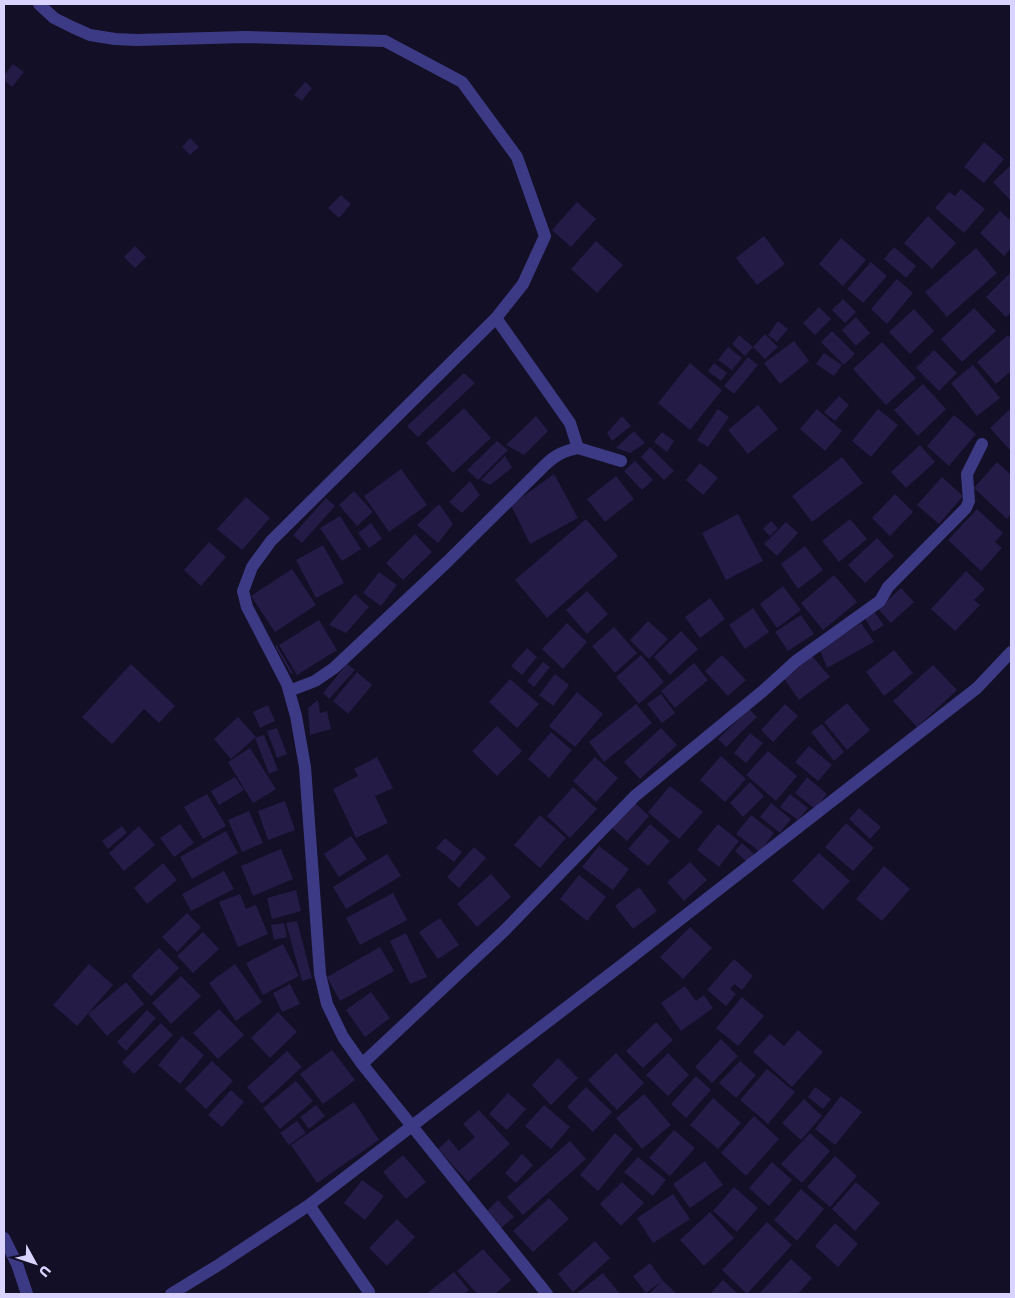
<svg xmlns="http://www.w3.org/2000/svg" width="1015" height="1298" font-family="Poppins,sans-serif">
  <rect width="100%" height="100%" fill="#130f26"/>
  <path fill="#241b47" d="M13,64L24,72L12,87L4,80V75Z
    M305,82L312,88L302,101L294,95Z
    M190,138L199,147L190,155L182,147Z
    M984,142L1004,159L984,183L964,167Z
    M1011,165V201L993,182Z
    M961,189L985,209L964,233L935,208L949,192L955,196Z
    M341,195L351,204L339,218L328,208Z
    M577,202L596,219L571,247L552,230Z
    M1000,211L1011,221V248L1004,256L980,233Z
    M928,216L956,243L932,269L904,243Z
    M764,236L785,264L757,285L736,258Z
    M841,238L866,260L843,286L819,264Z
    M596,241L623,265L597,293L571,269Z
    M135,246L146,257L135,268L124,257Z
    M894,247L916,266L906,278L884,259Z
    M976,248L997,273L947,317L925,292Z
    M871,262L887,276L863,303L847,289Z
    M1011,272V312L1006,317L986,297Z
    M897,279L913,293L887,324L871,309Z
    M843,299L856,312L845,323L832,310Z
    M819,307L831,319L815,335L803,323Z
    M974,308L996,331L962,362L941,339Z
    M914,309L934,331L910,354L889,332Z
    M856,317L870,333L856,346L842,330Z
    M778,321L788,329L777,342L768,335Z
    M832,331L855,354L844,365L821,342Z
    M765,334L778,347L765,359L753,347Z
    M739,335L753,347L745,356L732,344Z
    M1008,335L1011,339V371L996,384L977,362Z
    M794,341L809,361L780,384L764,363Z
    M882,342L916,378L886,405L853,369Z
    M728,347L742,358L732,370L718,360Z
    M934,350L957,373L939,391L916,368Z
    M824,353L842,365L834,376L816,364Z
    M748,357L758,365L734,394L724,386Z
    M690,363L722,390L690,430L658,403Z
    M714,363L727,373L721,381L708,371Z
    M973,365L1000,398L977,416L951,383Z
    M464,373L475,383L418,437L407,426Z
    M923,384L946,409L918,436L894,410Z
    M839,396L849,405L835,421L824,412Z
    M758,405L778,429L748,454L728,430Z
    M464,408L491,438L453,473L426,443Z
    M718,409L729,417L708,447L697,440Z
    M817,409L842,431L825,451L800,429Z
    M878,409L898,425L871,457L852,441Z
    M1009,410L1011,412L1010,450L990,428Z
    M954,415L976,434L949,466L927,446Z
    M536,416L548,431L524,455L506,445Z
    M622,416L631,426L612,441L607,433Z
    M634,431L645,443L630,453L616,448Z
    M662,432L674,441L667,452L654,442Z
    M497,441L508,450L478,480L467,470Z
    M920,445L935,462L906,488L891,472Z
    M650,447L674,471L664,480L641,457Z
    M505,456L512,468L490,485L481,480Z
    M842,457L863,483L812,522L792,496Z
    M635,461L653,480L642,490L624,471Z
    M997,462L1011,475V514L1007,519L974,488Z
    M700,463L718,478L703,495L686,480Z
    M401,469L427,505L389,532L364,496Z
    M554,474L578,518L530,544L511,505Z
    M616,476L634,499L605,522L587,499Z
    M942,477L963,496L939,524L917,505Z
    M470,481L480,495L462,513L449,502Z
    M354,491L373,512L357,526L339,505Z
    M895,494L913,512L890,536L872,518Z
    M246,497L270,518L242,550L217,529Z
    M326,498L335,506L302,543L293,535Z
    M439,504L453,524L438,543L417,525Z
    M977,509L1003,533L995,542L1002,548L981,571L948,540Z
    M738,514L763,561L726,580L702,533Z
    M340,516L361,549L342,561L320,528Z
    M586,519L618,556L547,618L515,580Z
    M850,519L867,539L839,562L822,541Z
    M771,521L778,528L770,536L763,529Z
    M786,522L798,533L777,556L764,544Z
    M371,523L382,539L369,548L358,533Z
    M415,534L432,552L403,580L386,563Z
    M877,538L894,556L865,583L848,565Z
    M209,542L226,557L201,586L184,570Z
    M323,545L344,583L316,598L296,560Z
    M805,546L823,570L798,589L781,564Z
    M292,569L316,605L275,632L251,596Z
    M966,571L985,589L974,600L980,605L955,631L931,609Z
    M379,572L397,585L381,606L363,593Z
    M834,575L857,602L823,630L801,603Z
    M783,586L801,610L777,628L760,604Z
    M901,588L914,602L891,623L878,609Z
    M587,591L608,614L587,634L566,610Z
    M355,594L369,607L346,633L329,625Z
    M710,598L725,619L700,638L685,617Z
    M753,608L769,632L745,649L729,625Z
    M873,610L884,625L873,632L863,615Z
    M801,615L814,634L788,651L775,632Z
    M319,620L337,650L297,675L279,645Z
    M648,621L668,639L649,659L630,640Z
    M567,623L587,642L563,669L542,649Z
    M861,623L874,642L827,668L820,650Z
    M614,627L637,653L615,673L592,646Z
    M681,631L698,649L670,675L654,657Z
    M276,644L293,673L291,674L276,648Z
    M527,648L537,657L522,675L511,666Z
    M894,650L913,673L884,696L866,672Z
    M641,655L664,682L639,704L616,677Z
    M722,655L746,680L728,696L705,671Z
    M812,656L830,677L799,700L783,677Z
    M543,662L550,667L534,687L527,681Z
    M694,663L708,680L675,708L661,691Z
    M131,664L175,706L159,723L144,709L112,744L82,717Z
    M347,664L355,670L329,699L323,693Z
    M933,665L957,690L917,727L893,701Z
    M357,672L372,685L348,714L333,701Z
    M555,674L569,685L553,706L539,695Z
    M510,679L539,704L517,728L489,702Z
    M577,692L603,714L575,747L549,726Z
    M661,694L675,713L662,723L647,704Z
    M318,700L320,713L327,711L331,729L310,735L308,708Z
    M847,703L870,730L847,750L824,722Z
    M636,704L652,723L604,762L589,742Z
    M785,704L798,716L773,742L761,730Z
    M268,705L275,721L260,728L253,712Z
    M749,709L757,717L726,747L718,739Z
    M238,717L256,737L231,759L214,739Z
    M822,724L844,752L834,761L811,732Z
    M497,726L522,751L497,776L472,751Z
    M277,728L287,754L277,758L267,731Z
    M661,728L677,745L640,779L624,762Z
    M551,732L572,750L549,778L528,759Z
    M750,733L763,743L746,763L734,753Z
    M264,735L278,770L269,774L255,738Z
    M809,746L832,765L818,781L795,762Z
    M250,748L276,789L253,803L228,762Z
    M768,751L797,776L776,801L746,775Z
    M721,756L746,779L725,802L700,780Z
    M377,757L393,788L375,796L388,823L356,838L333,789L358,776L354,769Z
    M595,757L618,778L596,802L573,781Z
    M235,777L244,790L219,805L211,791Z
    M807,777L827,794L815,809L795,793Z
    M750,782L764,796L743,817L730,803Z
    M670,786L703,812L679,839L648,812Z
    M573,787L597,809L570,838L547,816Z
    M207,794L226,826L203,839L184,807Z
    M790,794L808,808L798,820L780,807Z
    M285,801L295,830L268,840L258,811Z
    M634,802L649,816L627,841L611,827Z
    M771,803L791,819L780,833L760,817Z
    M859,808L881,827L870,839L849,819Z
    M249,811L263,843L242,852L228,820Z
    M540,815L566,838L540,868L514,845Z
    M751,815L774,833L760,852L736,834Z
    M846,823L874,848L853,871L825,847Z
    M180,824L194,843L174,857L160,838Z
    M650,824L670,841L648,866L628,849Z
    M718,824L739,841L719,867L697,850Z
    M122,826L127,833L108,849L102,841Z
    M139,826L155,845L124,871L109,853Z
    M226,831L238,853L192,879L180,857Z
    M351,836L367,859L339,877L324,854Z
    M445,838L462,852L454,862L436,848Z
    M742,843L754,854L747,862L735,851Z
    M599,846L629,869L613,890L582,867Z
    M474,847L486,858L459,888L447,877Z
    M281,849L293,879L253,896L241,866Z
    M819,853L850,881L823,910L792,881Z
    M387,854L401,876L346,909L333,887Z
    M690,862L707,880L684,901L667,882Z
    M163,863L177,880L147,904L134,888Z
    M884,866L910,889L882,921L856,899Z
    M224,871L234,889L191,911L182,894Z
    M491,874L511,897L477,927L457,904Z
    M579,875L606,897L587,921L560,899Z
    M639,887L657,911L633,929L615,906Z
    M296,890L301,911L272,919L267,898Z
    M393,893L407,920L360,945L346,918Z
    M240,894L246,909L256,905L268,934L238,947L219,902Z
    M187,913L201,927L177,952L162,937Z
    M440,918L459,945L438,959L419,932Z
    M297,921L312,978L302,981L286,923Z
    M284,923L287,937L274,940L271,925Z
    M690,927L712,948L683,979L660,957Z
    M203,932L219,949L193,973L177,956Z
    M406,933L427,977L410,984L390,941Z
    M283,944L299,976L263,995L246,963Z
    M380,947L394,971L340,1001L327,977Z
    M159,948L179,968L151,996L131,976Z
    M734,959L753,976L742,990L734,984L730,989L736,994L726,1006L707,990Z
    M89,964L113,985L77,1026L53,1005Z
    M235,964L262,1002L236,1021L209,983Z
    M181,976L201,996L171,1024L152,1003Z
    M126,982L144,1004L107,1036L88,1014Z
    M290,984L300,1004L282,1012L273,993Z
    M685,986L696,1001L704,995L713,1008L681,1031L661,1003Z
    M371,992L390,1018L365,1037L346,1010Z
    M742,997L764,1016L738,1046L716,1028Z
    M219,1009L244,1035L218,1059L193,1033Z
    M147,1010L156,1018L126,1051L117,1042Z
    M278,1012L297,1032L270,1058L251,1038Z
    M656,1022L673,1040L643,1068L626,1051Z
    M161,1023L173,1035L134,1074L122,1062Z
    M798,1030L823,1052L792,1087L753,1052L770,1034L784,1046Z
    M182,1036L204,1055L180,1084L158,1065Z
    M721,1039L738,1056L712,1083L695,1067Z
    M332,1050L355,1080L323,1104L300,1074Z
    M287,1051L302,1067L262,1104L247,1087Z
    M616,1053L644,1083L617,1110L588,1080Z
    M668,1053L689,1075L668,1096L646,1075Z
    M558,1058L578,1078L551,1105L532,1085Z
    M212,1061L233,1081L206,1109L185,1089Z
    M740,1061L756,1075L736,1098L719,1083Z
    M767,1069L795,1092L768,1124L740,1100Z
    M696,1076L711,1090L686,1118L671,1104Z
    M296,1081L313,1101L280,1129L263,1108Z
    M586,1087L612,1112L593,1132L567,1107Z
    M815,1087L831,1099L823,1109L808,1097Z
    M231,1090L244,1102L222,1127L208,1115Z
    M508,1093L526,1109L507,1130L489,1114Z
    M644,1094L671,1125L642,1149L616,1118Z
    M841,1096L862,1112L835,1145L815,1129Z
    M713,1098L741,1123L718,1149L690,1125Z
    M804,1099L822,1116L801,1140L782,1123Z
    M354,1102L379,1140L317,1183L291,1145Z
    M316,1105L325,1116L309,1129L300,1117Z
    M544,1105L570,1127L551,1149L525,1126Z
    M479,1110L510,1144L468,1182L438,1149L449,1139L459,1151L475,1137L463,1124Z
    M754,1116L779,1139L746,1176L721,1153Z
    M297,1121L306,1133L289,1145L280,1133Z
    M674,1130L695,1148L670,1176L649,1158Z
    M615,1133L633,1149L598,1191L580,1175Z
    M810,1133L830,1151L802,1183L781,1164Z
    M570,1141L586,1159L523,1215L507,1197Z
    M522,1154L533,1165L516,1183L505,1173Z
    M403,1155L426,1182L406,1199L383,1172Z
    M835,1156L857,1176L830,1207L807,1187Z
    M638,1157L666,1180L653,1196L624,1172Z
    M705,1161L723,1185L690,1208L673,1184Z
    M772,1162L792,1180L769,1206L749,1188Z
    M362,1180L384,1196L365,1220L344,1203Z
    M622,1182L644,1203L621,1226L600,1204Z
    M856,1182L880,1203L855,1231L832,1209Z
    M734,1187L758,1208L737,1232L713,1211Z
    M801,1189L824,1209L797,1241L774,1220Z
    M673,1194L690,1219L653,1243L637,1218Z
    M549,1198L569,1219L533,1252L513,1231Z
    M498,1200L514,1217L501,1228L486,1212Z
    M710,1212L734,1238L704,1266L680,1240Z
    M397,1219L415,1237L387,1266L369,1248Z
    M767,1222L792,1245L747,1294L722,1270Z
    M835,1223L858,1244L838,1267L815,1246Z
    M595,1241L610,1258L573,1292L558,1274Z
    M483,1249L511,1280L495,1294H477L457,1271Z
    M791,1259L812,1278L798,1294H759Z
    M650,1263L663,1281L677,1294H649L662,1281L646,1293L633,1276Z
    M454,1272L469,1290L464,1294H426Z
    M603,1273L620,1294H576Z
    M723,1280L738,1294H710Z"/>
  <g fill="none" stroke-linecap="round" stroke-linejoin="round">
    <path stroke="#3d3a85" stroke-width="12" d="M39,4L54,18L72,27L90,35L115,39L137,40L245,37L385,41L462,82L517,157L545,236L523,284L496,318L271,541L252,567L243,591L247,607L287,684L296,716L305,767L320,974L327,1004L343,1037L362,1064L547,1294
      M496,318L570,423L578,448L621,461
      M289,691L315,681L334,668L447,562L545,465C555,455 564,451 578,448
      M362,1064L504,931L635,796L763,691L796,661L880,601L888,587L966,508L969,501L967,474L982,444
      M309,1205L369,1292
      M4,1238L17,1264L27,1294
      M171,1294L220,1264L309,1205L627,961L977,688L1011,652"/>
  </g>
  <rect width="1015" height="1298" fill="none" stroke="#d9d4ff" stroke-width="10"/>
  <g transform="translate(35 1263) rotate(130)" stroke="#130f26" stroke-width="4" paint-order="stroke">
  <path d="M0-4L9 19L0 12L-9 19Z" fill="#d9d4ff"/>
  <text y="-8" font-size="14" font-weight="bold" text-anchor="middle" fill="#d9d4ff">U</text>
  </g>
</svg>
